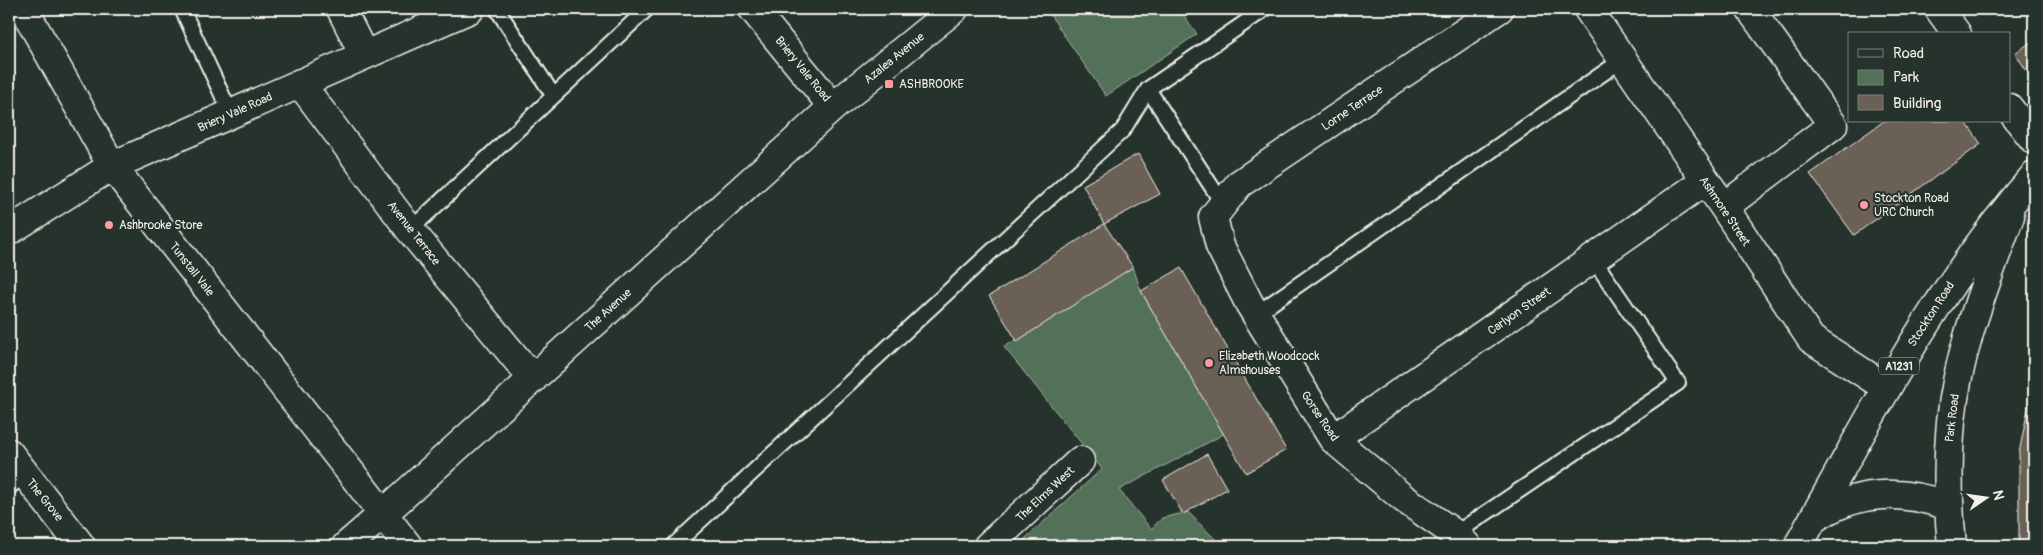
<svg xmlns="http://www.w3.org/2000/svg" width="2043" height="555" font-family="Pangolin,sans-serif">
  <rect width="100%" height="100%" fill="#26332d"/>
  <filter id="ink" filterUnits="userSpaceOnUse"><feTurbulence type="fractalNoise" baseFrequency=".02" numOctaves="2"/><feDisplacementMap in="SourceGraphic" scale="10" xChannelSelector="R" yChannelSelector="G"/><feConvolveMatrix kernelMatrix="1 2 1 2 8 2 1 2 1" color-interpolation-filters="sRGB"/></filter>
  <g filter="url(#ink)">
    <path fill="#537159" stroke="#a4b1a0" d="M1046,9H1179L1197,34L1106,96Z
      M1133,267L1141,291L1224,434L1119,490L1151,529L1162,518L1188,512L1222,546H1017L1102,469L1004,347Z"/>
    <path fill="#6b6056" stroke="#f4f1e8" d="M2034,40V82L2015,53Z
      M1884,121H1965L1981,144L1854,235L1810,174Z
      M1138,154L1160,194L1104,224L1083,185Z
      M1104,224L1133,267L1017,341L989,296Z
      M1181,268L1286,450L1246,473L1141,291Z
      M2034,379V546H2019V453Z
      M1207,454L1227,489L1183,514L1163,480Z"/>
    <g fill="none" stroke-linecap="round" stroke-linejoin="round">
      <g stroke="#f4f1e8" stroke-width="18">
        <path id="lane" d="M182,9L231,114
          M497,9L553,95
          M1148,89L1223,204
          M410,230L647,9
          M1256,314L1622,60
          M9,487L25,475
          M1455,534L1678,383L1594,260
          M673,546L1123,130L1148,89L1265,9"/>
      </g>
      <g stroke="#f4f1e8" stroke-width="31">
        <path id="street" d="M341,9L364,55
          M753,9L833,107
          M1588,9L1724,207L1811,339L1887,388
          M300,83L410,230L533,379
          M1724,207L1833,125L1750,9
          M9,231L112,166L470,9
          M1333,439L1705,181
          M9,453L81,546
          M383,514L833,107L954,9
          M988,546L1080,461
          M1467,546L1455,534L1403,498L1333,439L1249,303L1220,246L1213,217L1239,184L1499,9"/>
      </g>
      <g stroke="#f4f1e8" stroke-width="31">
        <path id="secondary" d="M24,9L112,166L408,546
          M1939,9L1957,34
          M2009,108L2034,140
          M346,546L383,514"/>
      </g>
      <g stroke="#f4f1e8" stroke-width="31">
        <path id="highway" d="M1813,519C1856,490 1900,489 1948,506
          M1798,546C1870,418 1936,288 2034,176
          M1952,546C1948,504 1947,463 1951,421C1958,350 1986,283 2010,216"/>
      </g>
      <use href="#lane" stroke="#26332d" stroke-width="14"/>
      <use href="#street" stroke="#26332d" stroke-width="28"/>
      <use href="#secondary" stroke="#26332d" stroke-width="28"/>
      <use href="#highway" stroke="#26332d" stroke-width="28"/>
    </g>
  </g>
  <g fill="#ff9aa2" stroke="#26332d" stroke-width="2">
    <rect x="884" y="79" width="10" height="10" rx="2.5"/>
    <circle cx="1864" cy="205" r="5"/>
    <circle cx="109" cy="225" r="5"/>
    <circle cx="1209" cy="363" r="5"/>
  </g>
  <g text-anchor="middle" stroke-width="4" stroke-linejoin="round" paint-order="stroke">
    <rect fill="#26332d" stroke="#b6b8b0" stroke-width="1" x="1879" y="357.5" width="40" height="17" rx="4"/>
    <g font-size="11" font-weight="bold" fill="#f4f1e8">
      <text x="1899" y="370">A1231</text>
    </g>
    <g font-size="12" fill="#f4f1e8" stroke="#26332d">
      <text transform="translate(894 58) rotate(-39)" y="4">Azalea Avenue</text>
      <text transform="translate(803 69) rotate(51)" y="4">Briery Vale Road</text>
      <text transform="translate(1352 108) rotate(-34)" y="4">Lorne Terrace</text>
      <text transform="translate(235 112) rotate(-24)" y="4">Briery Vale Road</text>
      <text transform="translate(1725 211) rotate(56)" y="4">Ashmore Street</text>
      <text transform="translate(414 233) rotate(52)" y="4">Avenue Terrace</text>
      <text transform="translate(192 269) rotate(52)" y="4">Tunstall Vale</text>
      <text transform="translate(608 310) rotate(-42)" y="4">The Avenue</text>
      <text transform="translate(1519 311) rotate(-35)" y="4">Carlyon Street</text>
      <text transform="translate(1931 314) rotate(-57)" y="4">Stockton Road</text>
      <text transform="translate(1320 416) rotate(56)" y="4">Gorse Road</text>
      <text transform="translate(1952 418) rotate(-83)" y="4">Park Road</text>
      <text transform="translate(1045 494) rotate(-43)" y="4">The Elms West</text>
      <text transform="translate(45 500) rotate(51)" y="4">The Grove</text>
    </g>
    <g font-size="12" fill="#f4f1e8" stroke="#26332d" text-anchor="start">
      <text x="899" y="88">ASHBROOKE</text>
      <text x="1874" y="202">Stockton Road<tspan x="1874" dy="14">URC Church</tspan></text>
      <text x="119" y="229">Ashbrooke Store</text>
      <text x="1219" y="360">Elizabeth Woodcock<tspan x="1219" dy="14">Almshouses</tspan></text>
    </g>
  </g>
  <rect width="2043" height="555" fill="none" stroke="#26332d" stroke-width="30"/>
  <rect x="15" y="15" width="2013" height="525" fill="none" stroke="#f4f1e8" stroke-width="2" filter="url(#ink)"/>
  <rect x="1848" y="32" width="162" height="90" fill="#26332d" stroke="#787f78"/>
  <rect x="1858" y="49" width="25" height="8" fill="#26332d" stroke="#787f78"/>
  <text x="1893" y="58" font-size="15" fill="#f4f1e8">Road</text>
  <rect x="1858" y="70" width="25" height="15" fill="#537159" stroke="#787f78"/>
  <text x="1893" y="82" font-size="15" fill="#f4f1e8">Park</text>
  <rect x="1858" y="95" width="25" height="15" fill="#6b6056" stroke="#787f78"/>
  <text x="1893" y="108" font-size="15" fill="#f4f1e8">Building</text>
  <g transform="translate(1986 498) rotate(77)" stroke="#26332d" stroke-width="4" paint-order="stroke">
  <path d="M0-4L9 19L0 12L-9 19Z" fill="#f4f1e8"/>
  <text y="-8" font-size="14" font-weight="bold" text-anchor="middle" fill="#f4f1e8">N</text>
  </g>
</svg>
